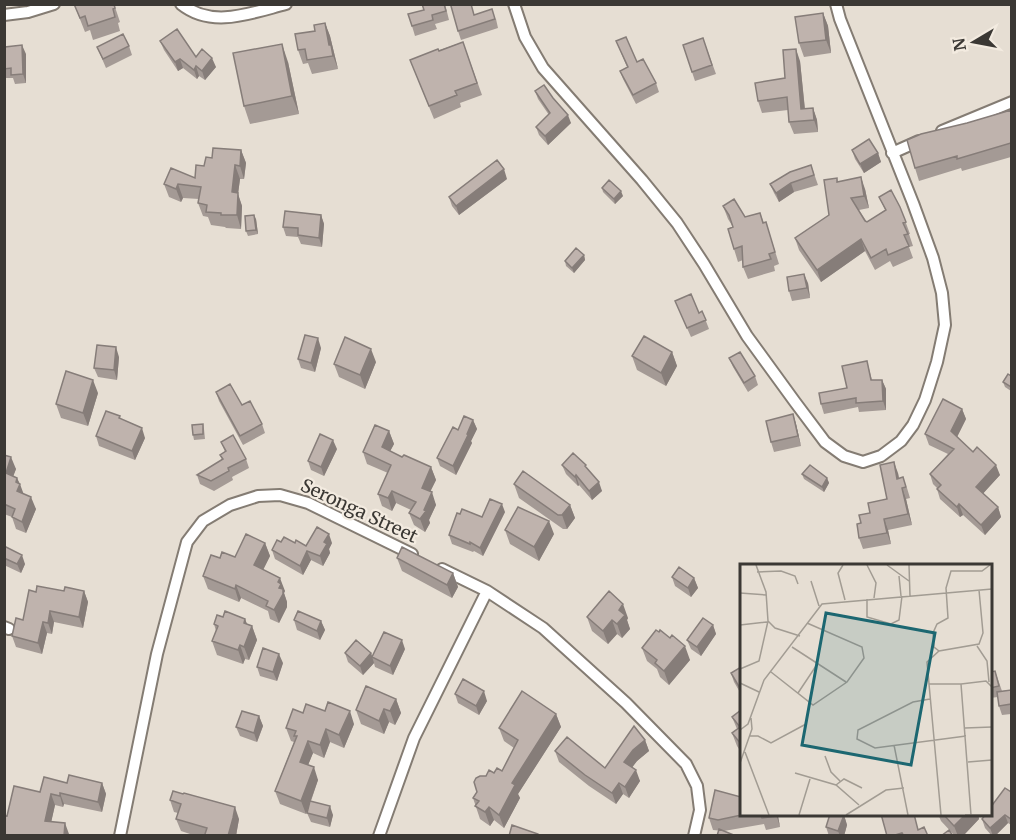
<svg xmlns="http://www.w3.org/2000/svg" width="1016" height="840" font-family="Merriweather,serif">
  <rect width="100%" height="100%" fill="#e6ded3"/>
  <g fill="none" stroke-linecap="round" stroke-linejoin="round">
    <g stroke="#847c73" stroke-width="14">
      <path id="street" d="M181,4C212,29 251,13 286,4
        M514,4L525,37L543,68L642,180L677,223L704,264L747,336L795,402L825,442L844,456L863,462L881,456L901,441L913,425L925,400L937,362L945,325L942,293L933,258L913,203L840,19L836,4
        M4,15L28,12L54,4
        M942,131L1012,102
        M892,153L919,141
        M442,569L487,591L543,628L626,703L686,764L697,786L700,810L694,836
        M4,627L9,629
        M120,836L157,654L187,542L203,521L230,505L258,496L280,495L308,503L412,554
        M379,836L414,738L487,591"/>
    </g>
    <use href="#street" stroke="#fff" stroke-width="10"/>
  </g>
  <path fill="#a49a95" d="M74,4H114L120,22L118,23L120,31L93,40L90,30L85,32Z
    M445,4L449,20L435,24L437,29L415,36L412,26Z
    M823,13L828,26L831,53L804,57L799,43Z
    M475,14L496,19L498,28L461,40L458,31Z
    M325,23L330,36L338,69L312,74L308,63L303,64L298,50L315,31Z
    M703,38L716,74L695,81L683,45Z
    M160,41L196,57L216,67L205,80L199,76L197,79L183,68L178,71L164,50Z
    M616,41L637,62L656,83L659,92L636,104L623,79L620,71L627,67Z
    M463,42L482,95L460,103L461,107L434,119L410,60Z
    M129,46L132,55L106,68L97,47Z
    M4,51L26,54V83L15,84L13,78H4Z
    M800,61L805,109L813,108L817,120L818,132L794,134L789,122L788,110L762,113L758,101L785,78Z
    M288,62L299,114L250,124L244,106Z
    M535,91L571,123L548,145L539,135L536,127L549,115L538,99Z
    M1011,110V157L962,171L961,168L919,181L915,168L967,123Z
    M241,150L246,163L244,179H240L238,194L242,206L241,229L226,228L225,227L211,225L208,217L203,216L198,203L199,199L183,198L181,202L169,197L164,184L195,178L212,158Z
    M852,150L878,153L881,162L864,173L855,159Z
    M811,165L818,185L794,192L779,202L774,193L770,184Z
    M837,178L838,182L865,189L869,208L859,210L867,222L885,210L879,197L900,207L910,234H909L913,246L909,247L913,258L893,267L890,261L875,270L865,251L821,282L799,250L795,238L829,215Z
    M507,179L459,215L452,206L449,197Z
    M602,188L623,196L615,204L603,192Z
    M723,206L745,217L760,213L764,223L766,222L779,264L774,266L775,271L748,279L743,267V260L738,262L734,249L733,227L728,219Z
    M321,215L324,224L322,247L301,244L298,237L286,236L283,227Z
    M256,219L258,234L248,236L246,231Z
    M584,255L585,260L574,273L566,266L565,261Z
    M808,283L810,298L792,301L789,291Z
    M675,301L699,313L702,311L709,329L691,337Z
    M321,348L315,372L301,368L298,359Z
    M672,352L677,366L666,386L637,370L632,356Z
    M119,357L117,380L98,377L94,368Z
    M729,358L755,376L758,385L748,392L733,367Z
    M867,361L872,380H882L886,389V410L859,412L858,407L824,414L821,404L847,388Z
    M376,362L365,389L339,377L334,364Z
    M1011,376V391L1005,387L1003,382Z
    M216,392L242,405L262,424L265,433L243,445L219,401Z
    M98,393L88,426L61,418L56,404Z
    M962,409L966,419L957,437L1000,475L983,493L998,507L1001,517L985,535L963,515L960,517L940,499L937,489V488L933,484L930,474L948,454L929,445L925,434Z
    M793,414L796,424L801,446L774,452L771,442Z
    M120,416L121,419L145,438L135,460L99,446L96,436Z
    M473,420L477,429L471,441L472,443L456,475L440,466L437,458L458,430Z
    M203,424L204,429L205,439L194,440L193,435Z
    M389,431L394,444L390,451L402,457L431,467L436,480L430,492L436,505L429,520L430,523L425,532L414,525L409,513L411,510L396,503L392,511L382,506L378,494L388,473L367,464L363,452Z
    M221,442L246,459L249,468L232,477L233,480L214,491L200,484L197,475L222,460L220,455L225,452Z
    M337,449L324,476L311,470L308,461Z
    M4,455L16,469L13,476L17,478L23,494L36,509L26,533L16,529L12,517L4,514Z
    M562,465L587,468L602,491L592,500L579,485L578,486L566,474Z
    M898,473L899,479L907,488L910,498L906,499L912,525L888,530L891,544L863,549L859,538L861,523L870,513L887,499Z
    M802,474L827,478L829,483L824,492L804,479Z
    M514,484L570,505L575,518L567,529H563L519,498Z
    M505,512L483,556L474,551L473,552L452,544L449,535L482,517Z
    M505,530L554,534L539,561L510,544Z
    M281,542L295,543L306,546L332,543L329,549L330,553L323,566L311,560L303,575L275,559L272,550Z
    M265,543L270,556L263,570L285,591L284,593L287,602V607L279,623L270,619L268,611L241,598L239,602L208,589L203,576L220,558L235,557Z
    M4,546L25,564L21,573L4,565Z
    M397,558L453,573L458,587L452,598L402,571Z
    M672,577L694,578L698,588L691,597L675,586Z
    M64,591H84L88,602L83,628L54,622L52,634L47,633L42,654L16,647L12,636L23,620L36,592Z
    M223,617L245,619L247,624L252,626L257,640L249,660L245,659L243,664L217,655L212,641L216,631L214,624Z
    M587,617L628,618L627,620L630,629L622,638L617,634L608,644L592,631Z
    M294,620L321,621L325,630L320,640L297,630Z
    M713,625L716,634L701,656L691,649L687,640Z
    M659,632L670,638L690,660L669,685L660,677L657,669L647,661L642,648Z
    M405,649L393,675L375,667L374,663L363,675L348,662L345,653H371L372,656Z
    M283,663L277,681L260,676L257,667Z
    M741,667V694L734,682L731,673Z
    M995,671L1002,691L1011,690V714L1002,715L999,706L998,697L990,698V672Z
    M455,694L487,701L479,715L458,703Z
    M396,699L401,713L395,725L389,722L384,734L361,724L356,710Z
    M741,710V752L737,746L732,733L737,729L732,717Z
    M303,713L354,724L344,748L330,742L324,758L313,753L308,765L318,780L311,801L333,815L330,827L311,822L307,813L309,806L306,814L280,804L275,791L294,742L291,741L286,728Z
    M556,714L561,727L518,794L520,798L504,828L494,820L490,826L480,819L473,798L486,776L502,771L514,748L504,741L499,728Z
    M259,716L263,726L257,742L240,736L236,727Z
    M645,740L649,751L637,761L632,767L640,781L629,798L623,794L616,804L589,786L559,762L555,751L605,768Z
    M67,783H102L106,794L102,812L64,804L63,807L55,805L51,822L69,834L7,816L40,792Z
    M1011,792V825L1008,823L995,836H992L985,828L982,819Z
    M170,800L239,819L236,836H196L181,831L176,819L178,813L174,812Z
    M741,814H786L778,816L780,827L766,830L764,824L724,831L713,830L709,818Z
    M938,814H978L979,819L963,836H955L941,821Z
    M844,815L847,825L844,836H829L826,827Z
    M919,830L928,836H887Z"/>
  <path fill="#867d79" d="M823,13L828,26L831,53L826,40Z
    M325,23L330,36L338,69L329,45Z
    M282,44L288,62L299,114L292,96Z
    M22,45L26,54V83L23,74Z
    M796,49L800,61L806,121L801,109Z
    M212,58L216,67L205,80L202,71Z
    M180,59L183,68L178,71L175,62Z
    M196,66L199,76L197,79L194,70Z
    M813,108L817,120L818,132L814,120Z
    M568,115L571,123L548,145L545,136Z
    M241,150L246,163L244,179L240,166Z
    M878,153L881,162L864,173L860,164Z
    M235,165L240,179L238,194L242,206L241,229L237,215L232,192Z
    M504,169L507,179L459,215L456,206Z
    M861,177L865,189L869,208L864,196Z
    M791,183L794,192L779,202L776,193Z
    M178,184L183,198L181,202L176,189Z
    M621,191L623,196L615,204L614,199Z
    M254,215L256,219L258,234L256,230Z
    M321,215L324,224L322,247L319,238Z
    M861,239L865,251L821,282L817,270Z
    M584,255L585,260L574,273L572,268Z
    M804,274L808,283L810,298L807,288Z
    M318,338L321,348L315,372L311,363Z
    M116,347L119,357L117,380L114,370Z
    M371,349L376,362L365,389L360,375Z
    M672,352L677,366L666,386L661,373Z
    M93,380L98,393L88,426L83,413Z
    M882,380L886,389V410L883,401Z
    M962,409L966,419L955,441L951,431Z
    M793,414L796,424L801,446L798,436Z
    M473,420L477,429L471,441L472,443L456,475L453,466Z
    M142,428L145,438L135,460L132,451Z
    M389,431L394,444L386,459L382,447Z
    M333,440L337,449L324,476L321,467Z
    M11,457L16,469L10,485L6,473Z
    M894,462L898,473L901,490L897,479Z
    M996,465L1000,475L980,497L976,487Z
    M431,467L436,480L426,500L422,488Z
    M576,475L579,485L578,486L575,477Z
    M17,478L20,484L24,495L17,491L16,482Z
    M827,478L829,483L824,492L822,487Z
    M599,482L602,491L592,500L589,491Z
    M902,488L906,499L912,525L908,514Z
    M392,491L396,503L392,511L388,498Z
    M432,492L436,505L429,520L430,523L425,532L420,519Z
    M31,497L36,509L26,533L22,522Z
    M502,504L505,512L483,556L480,548Z
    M959,504L963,515L960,517L957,507Z
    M570,505L575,518L567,529L562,515Z
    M998,507L1001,517L985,535L981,525Z
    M884,519L888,530L891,544L887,533Z
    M549,521L554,534L539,561L534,547Z
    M329,534L332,543L329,549L330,553L323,566L320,556L324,542Z
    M265,543L270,556L259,578L254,565Z
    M307,551L311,560L303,575L300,566Z
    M22,555L25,564L21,573L17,564Z
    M453,573L458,587L452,598L447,585Z
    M280,578L285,591L284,593L287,602V607L279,623L274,610L278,582Z
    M694,578L698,588L691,597L688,588Z
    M236,585L241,598L239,602L235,589Z
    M84,591L88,602L83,628L79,617Z
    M623,604L628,618L627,620L630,629L622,638L617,624L619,610Z
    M50,611L54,622L52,634L48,623Z
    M245,619L250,632L252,626L257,640L249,660L244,647V623Z
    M612,620L617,634L608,644L603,631Z
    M321,621L325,630L320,640L317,631Z
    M43,622L47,633L42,654L38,643Z
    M713,625L716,634L701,656L697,647Z
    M402,640L405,649L393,675L390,666Z
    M240,645L245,659L243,664L238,650Z
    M685,646L690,660L669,685L664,671Z
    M371,653L374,663L363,675L360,666Z
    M279,654L283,663L277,681L273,672Z
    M484,691L487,701L479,715L476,706Z
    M396,699L401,713L395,725L390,711Z
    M384,709L389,722L384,734L379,721Z
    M350,711L354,724L344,748L339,735Z
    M556,714L561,727L518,794L520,798L504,828L499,815L512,783Z
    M259,716L263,726L257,742L254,733Z
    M326,729L330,742L324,758L320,745Z
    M645,740L649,751L637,761L628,773L624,762L633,750Z
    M308,741L313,753L304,775L300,762Z
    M314,767L318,780L306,814L301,801Z
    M636,770L640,781L629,798L625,787Z
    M102,783L106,794L102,812L98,802Z
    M619,783L623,794L616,804L612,793Z
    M60,793L64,804L63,807L60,796Z
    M51,794L55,805L49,832L45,821Z
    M330,806L333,815L330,827L327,818Z
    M235,807L239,819L237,830L236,836H228Z
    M489,807L494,820L490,826L485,812Z
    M776,814H777L778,816L780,827Z
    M966,814H978L979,819L963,836H958L954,826Z
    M844,815L847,825L844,836H840L838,831Z
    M1005,815L1008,823L995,836H993L990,828Z
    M65,823L69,834V836H64Z"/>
  <path fill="#bfb3ad" stroke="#867d79" stroke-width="1.5" d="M74,4H114L115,8L113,9L115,17L88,26L85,16L80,18Z
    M422,4H444L446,11L432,15L433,20L412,26L408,14L424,10Z
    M454,4H471L474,15L492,9L495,19L458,31L451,6Z
    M823,13L826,40L799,43L795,17Z
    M325,23L329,45H331L333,56L307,60L305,49L298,50L295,34L315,31L314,25Z
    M177,29L196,57L202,49L212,58L202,71L196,66L194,70L180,59L175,62L160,41Z
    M123,34L129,46L103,59L97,47Z
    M626,37L637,62L643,59L656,83L633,95L620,71L628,67L616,41Z
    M703,38L712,65L692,72L683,45Z
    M463,42L477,83L455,91L457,95L429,106L410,60L438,49L439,51Z
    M282,44L292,96L244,106L233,53Z
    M22,45L23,74L11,75V68L4,69L5,47Z
    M796,49L801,109L813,108L814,120L789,122L787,97L758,101L755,83L785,78L783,50Z
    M544,85L553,98L568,115L545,136L536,127L550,113L535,91Z
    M1011,110V143L957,159V156L915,168L907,140L921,134L967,123Z
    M869,139L878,153L860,164L852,150Z
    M213,148L241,150L240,166L235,165L232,192L238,193L237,215H221V213L206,212L207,205L198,203L201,187L178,184L176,189L164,184L171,168L195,178L196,165L204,166L206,157L212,158Z
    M497,160L504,169L456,206L449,197Z
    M811,165L814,175L791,183L776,193L770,184L790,172Z
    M861,177L864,196L851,198L865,221L867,222L886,210L879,197L891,190L900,207L906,222L903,223L908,234L904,235L909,246L888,255L886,249L871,258L861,239L817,270L795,238L829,215L824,180L837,178V182Z
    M609,180L621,191L614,199L602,188Z
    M734,199L745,217L760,213L763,223L766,222L775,252L769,254L771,259L743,267L742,246L734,249L728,229L733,227L729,215L723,206Z
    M285,211L321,215L319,238L298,235V228L283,227Z
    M254,215L256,230L246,231L245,216Z
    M576,248L584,255L572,268L565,261Z
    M804,274L807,288L789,291L787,277Z
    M691,294L699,313L702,311L706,320L687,328L675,301Z
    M305,335L318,338L311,363L298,359Z
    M644,336L672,352L661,373L632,356Z
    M345,337L371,349L360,375L334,364Z
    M97,345L116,347L114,370L94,368Z
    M740,352L755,376L744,383L729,358Z
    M867,361L871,380H882L883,401L856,403V398L821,404L819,393L847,388L842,366Z
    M66,371L93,380L83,413L56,404Z
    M1008,374L1011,376V387L1003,382Z
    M230,384L242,405L250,401L262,424L240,436L216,392Z
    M943,399L962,409L951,431L973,452L977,447L996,465L976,487L998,507L981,525L959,504L957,507L937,489L941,485L930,474L954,449L925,434Z
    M106,411L120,416L119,418L142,428L132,451L96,436Z
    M793,414L798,436L771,442L766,421Z
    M464,416L473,420L467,434L468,435L453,466L437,458L453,427L458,430Z
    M203,424V434L193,435L192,425Z
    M375,425L389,431L382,447L402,457L404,455L431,467L422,488L432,492L424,510L426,511L420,519L409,513L416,502L392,491L388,498L378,494L391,465L363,452Z
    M320,434L333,440L321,467L308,461Z
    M233,435L246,459L228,468L229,471L211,481L197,475L223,459L220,455L226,451L221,442Z
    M573,453L586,465L585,466L599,482L589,491L576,475L575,477L562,465Z
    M4,455L11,457L6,473L17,478L16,482L20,484L17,491L31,497L22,522L12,517L15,509L4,504Z
    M894,462L897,479L903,477L906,487L902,488L908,514L884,519L887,533L859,538L857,524L861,523L859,515L870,513L868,503L887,499L880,465Z
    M810,465L827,478L822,487L802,474Z
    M523,471L570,505L562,515H558L514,484Z
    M490,499L502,504L480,548L470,542V544L449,535L457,513L460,514L462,509L482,517Z
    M518,507L549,521L534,547L505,530Z
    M317,527L329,534L324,542L327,544L320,556L307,551L300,566L272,550L277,540L281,542L284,537L295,543L296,540L306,546Z
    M246,534L265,543L254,565L280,578L278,582L281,584L279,588L283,589V594L274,610L266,606L268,601L236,585L235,589L203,576L211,555L220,558L222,552L235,557Z
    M4,546L22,555L17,564L4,558Z
    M402,547L453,573L447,585L397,558Z
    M679,567L694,578L688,588L672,577Z
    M37,586L64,591L65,587L84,591L79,617L50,611L48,623L43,622L38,643L12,636L16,618L23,620L29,590L36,592Z
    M609,591L623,604L619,610L625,615L617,624L612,620L603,631L587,617Z
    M225,611L245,619L244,623L252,626L244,647L240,645L238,650L212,641L218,626L214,624L217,615L223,617Z
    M298,611L321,621L317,631L294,620Z
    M703,618L713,625L697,647L687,640Z
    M656,630L659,632L660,630L670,638L672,635L685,646L664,671L655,663L657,660L642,648Z
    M384,632L402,640L390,666L372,657Z
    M356,640L371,653L360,666L345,653Z
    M263,648L279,654L273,672L257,667Z
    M741,667V690L731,673Z
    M995,671L999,686L990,688V672Z
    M463,679L484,691L476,706L455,694Z
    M366,686L396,699L390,711L384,709L379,721L356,710Z
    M1011,690V704L999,706L997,692Z
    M522,691L556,714L512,783L515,785L499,815L489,807L485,812L475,806L479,801L473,798L477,792L474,782L476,778L480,776H486L489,770L494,773L497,768L502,771L518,740L499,728Z
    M328,702L350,711L339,735L326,729L320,745L308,741L300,762L314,767L301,801L275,791L297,736H294L296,731L286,728L293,709L303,713L306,704L325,711Z
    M741,710V744L732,733L740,727L732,717Z
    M242,711L259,716L254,733L236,727Z
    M634,726L645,740L633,750L624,762L636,770L625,787L619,783L612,793L585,775L555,751L567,737L605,768Z
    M69,775L102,783L98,802L60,793V796L51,794L45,821L65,823L64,836H4V815L7,816L14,786L40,792L44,777L67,783Z
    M1005,788L1011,792V819L1005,815L990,828L982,819L986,814H990V808Z
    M715,790L741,797V814H746L718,820L709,818Z
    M173,791L183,794L184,793L235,807L233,818L228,836H210L205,834L207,828L176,819L181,804L170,800Z
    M310,801L330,806L327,818L307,813Z
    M761,814H776V816L762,818Z
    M830,814H841L844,815L838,831L826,827Z
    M881,814H914L918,830L924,827L928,836H904L902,833L892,836H887Z
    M943,814H966L954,826Z
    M512,825L538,834V836H509Z
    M719,829L736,836H717Z
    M949,830L953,836H941Z"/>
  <g text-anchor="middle" stroke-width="4.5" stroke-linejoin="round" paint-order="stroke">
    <g font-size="18" fill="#3b3834" stroke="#f3ebe0">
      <text transform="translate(359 511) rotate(25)" y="6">Seronga Street</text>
    </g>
  </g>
  <g transform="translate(740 564)">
    <rect width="252" height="252" fill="#e6ded3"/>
    <path fill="none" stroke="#a29c93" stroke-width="1.5" d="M16,1L26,28L28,57L35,64L60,72M103,1L98,9L105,36M127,1L136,19L134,34M147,1L169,17M169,1L170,32M17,8L41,7L55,12L58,20M159,12L161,32M71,17L79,42M0,29L26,31M127,35V53L151,60L159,56L162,32M0,61L27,58M237,82L247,97L249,118M52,83L106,118M199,87L194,83L193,69L197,60L208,54L206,24L211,7H242L250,1M0,105L19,97L28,57M31,108L73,141L107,118L124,94L122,83L67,59M0,119L19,128M189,120H221L231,251M221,120L246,117L252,123M58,129L78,99M190,135L173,138L118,166L117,175L135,184L226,172M225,164L252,163M0,166L8,160L24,116L82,40L252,25M9,172H18L31,179L66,160M154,181L168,251M5,188L29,251M85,192L91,208L100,217M228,198L252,196M0,199L12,165L11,154M55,209L96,221L119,241M96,221L104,215L122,224M59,251L70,215M106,251L146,226L164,224M201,251L187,98L199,87L239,80L243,69L239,26M225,251H252"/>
    <path fill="#1c6771" fill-opacity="0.15" stroke="#1c6771" stroke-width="3" d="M86,49L195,69L171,201L62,181Z"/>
    <rect width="252" height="252" fill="none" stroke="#3b3834" stroke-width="3"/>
  </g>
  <rect width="1016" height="840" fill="none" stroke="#3b3834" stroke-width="12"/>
  <g transform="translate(974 42) rotate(260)" stroke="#f3ebe0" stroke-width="4.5" paint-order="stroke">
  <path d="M0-4.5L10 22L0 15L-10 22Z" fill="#3b3834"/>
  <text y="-9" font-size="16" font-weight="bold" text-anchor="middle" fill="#3b3834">N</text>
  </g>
</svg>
